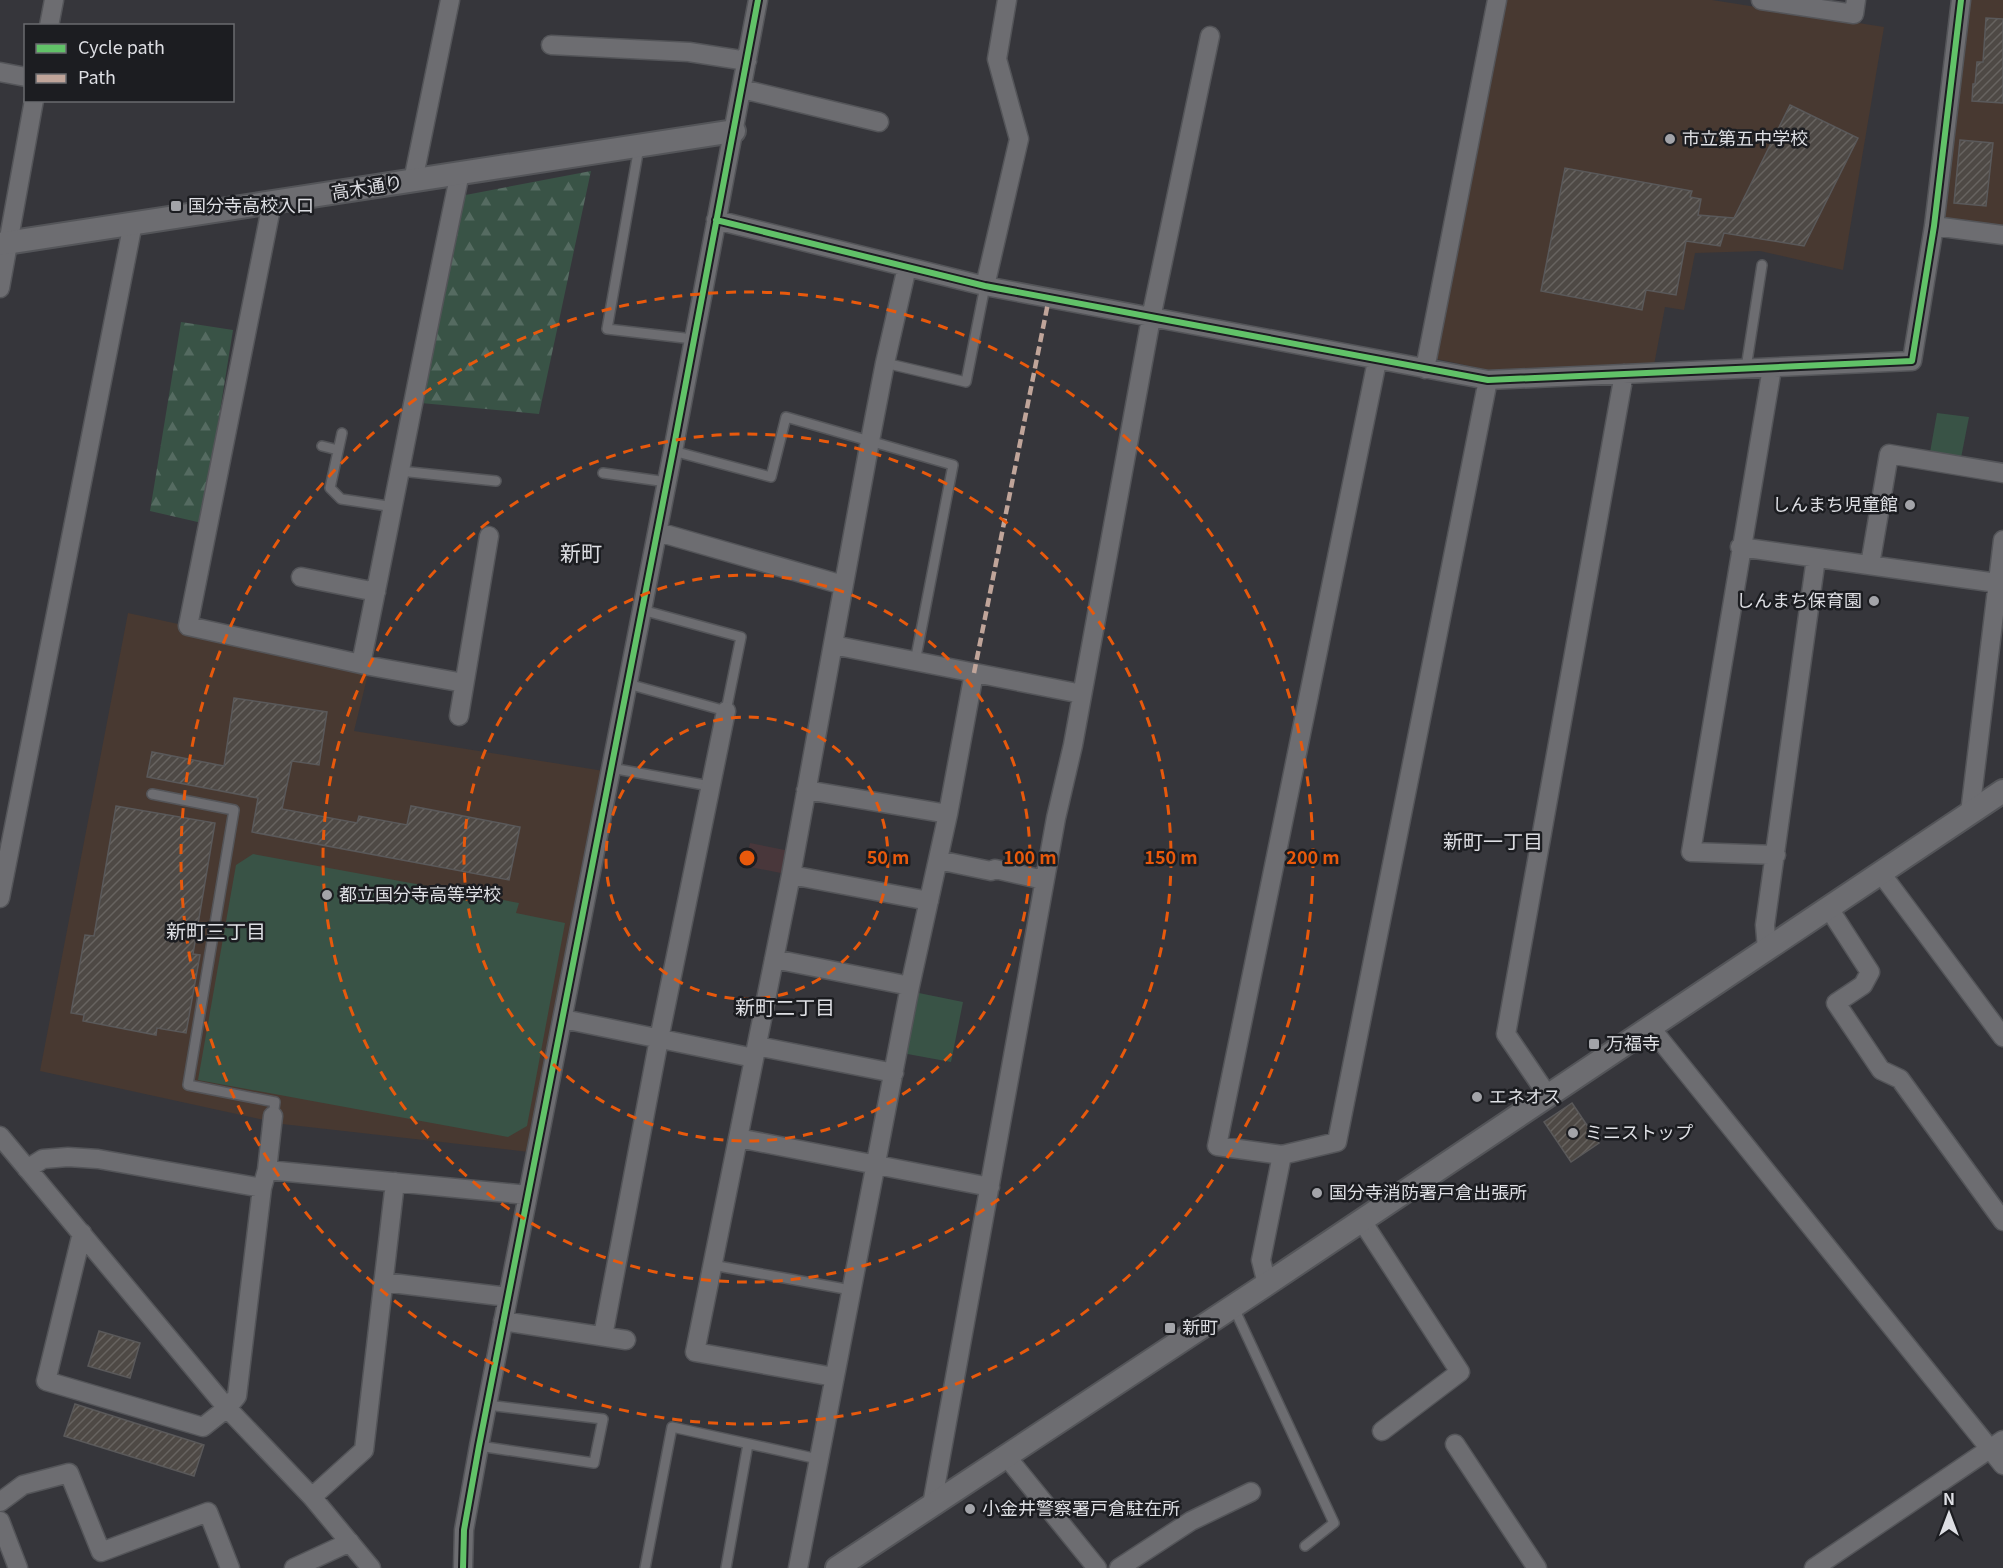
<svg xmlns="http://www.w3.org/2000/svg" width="2003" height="1568" font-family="Georgia,'Noto Sans JP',serif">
  <defs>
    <pattern id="forest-firs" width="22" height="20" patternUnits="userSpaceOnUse" patternTransform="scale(1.5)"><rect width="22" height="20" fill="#395346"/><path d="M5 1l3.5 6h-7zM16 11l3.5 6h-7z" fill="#556b61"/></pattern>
    <pattern id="building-hatch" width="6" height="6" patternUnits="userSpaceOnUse" patternTransform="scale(1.5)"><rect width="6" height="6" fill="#4e4945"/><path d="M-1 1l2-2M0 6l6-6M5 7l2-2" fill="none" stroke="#676360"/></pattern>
  </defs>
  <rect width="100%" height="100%" fill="#36363b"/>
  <path fill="#49373b" d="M750,843L790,851L786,874L745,866Z"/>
  <path fill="#483931" d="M1502,0H1712L1884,27L1843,270L1760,251L1695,253L1684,310L1665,307L1654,365L1488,370L1432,358Z
    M1966,0H2003V227L1939,221Z
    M128,613L370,666L354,731L604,771L529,1152L282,1124L40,1071Z"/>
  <path fill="url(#forest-firs)" d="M591,171L539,414L421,403L455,197Z
    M181,322L233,330L202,523L150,511Z"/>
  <path fill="#395346" d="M1937,413L1969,417L1960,463L1929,458Z
    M253,854L519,903L516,913L565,923L527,1126L508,1137L198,1080L236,865Z
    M914,992L963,1002L951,1062L902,1053Z"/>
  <path fill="url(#building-hatch)" stroke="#5a595a" stroke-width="1.5" d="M1986,18L2003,19V103L1972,101L1973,84H1975L1977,62H1983Z
    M1790,105L1858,138L1804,246L1724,233L1720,246L1686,241L1676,295L1646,290L1642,310L1541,291L1565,168L1692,191L1690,197L1701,199L1698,215L1734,218Z
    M1960,140L1993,143L1986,206L1954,203Z
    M234,698L327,712L319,765L292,761L282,809L357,823L359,816L407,825L411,806L520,827L509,880L252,832L258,798L147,777L152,752L224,766Z
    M116,806L215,823L193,954L200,955L186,1033L157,1028L156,1035L83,1021L84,1015L71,1013L85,935L94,936Z
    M1572,1103L1599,1143L1571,1162L1544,1122Z
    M99,1331L140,1343L130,1378L88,1366Z
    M75,1404L204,1445L194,1476L64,1436Z"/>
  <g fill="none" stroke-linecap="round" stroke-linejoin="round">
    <g stroke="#545559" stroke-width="12">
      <path id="service" d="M639,147L607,329L693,339
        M885,363L966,382L985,286
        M1746,368L1762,265
        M342,433L330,488L341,499L394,507
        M322,446L338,450
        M673,451L771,477L786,417L953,465L915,662
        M400,471L496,481
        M603,473L667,482
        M628,684L726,711L741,637L642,610
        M611,768L710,786
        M152,794L234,810L188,1085L275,1102L273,1116
        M712,1265L851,1290
        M1233,1306L1334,1523L1305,1546
        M479,1446L594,1463L603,1419L487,1405
        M645,1568L672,1427L818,1459
        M726,1568L748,1444"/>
    </g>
    <g stroke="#545559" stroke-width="21">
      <path id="minor" d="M1761,0L1854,14L1856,0
        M49,26L54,0
        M551,45L689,52L747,61
        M0,72L26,77
        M742,89L879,122
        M413,181L450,0
        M272,203L188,626L370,666L464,683
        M716,220L985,286L1488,380L1912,361L1934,226L1961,0
        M1934,226L2003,235
        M985,286L1019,139L997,59L1007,0
        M0,288L34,100
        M1772,368L1691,852L1776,855
        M1425,369L1497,0
        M658,532L843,585
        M1740,547L1997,583
        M1870,565L1889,454L2003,473
        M301,577L376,592
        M833,645L1082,694
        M361,664C395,500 425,337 460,173
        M459,716L489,536
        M806,790L948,814
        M1970,813L2003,540
        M938,860L991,871L995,869L1044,880
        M1880,872L2003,1037
        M791,875L929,901
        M0,898L133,223
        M1828,907L1870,972L1863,985L1836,1003L1881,1070L1900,1079L2003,1221
        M1767,949L1765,925L1816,558
        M774,959L910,986
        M563,1019L754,1058
        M1650,1027L2003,1465
        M757,1046L894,1073
        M1548,1096L1506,1034L1624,374
        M0,1136L227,1408L312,1497L371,1568
        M738,1138L990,1187
        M1282,1155L1337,1142L1488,380
        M27,1169L43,1159L68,1157L98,1159L262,1188
        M267,1170L528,1195
        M1362,1221L1460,1372L1382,1431
        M82,1233L46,1381L203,1427L227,1408L237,1396L262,1188L267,1170L273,1116
        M383,1282L508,1297
        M1267,1284L1261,1260L1282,1155L1217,1146L1377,361
        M503,1321L626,1340
        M603,1336L659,1039L726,711
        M834,1377L695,1352L791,875L870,441L885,363L907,267
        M1455,1444L1537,1568
        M1006,1456L1097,1568
        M312,1497L364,1450L395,1182
        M0,1502L23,1485L69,1473L101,1552L208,1512L230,1568
        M932,1505L1056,818L1073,745L1151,318L1210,36
        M0,1521L18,1568
        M294,1568L350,1542
        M463,1568L464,1530L479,1446L673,451L758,0
        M798,1568L910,986L948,814L974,673
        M1119,1568L1191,1521L1251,1492
        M1814,1568L2003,1440"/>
    </g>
    <g stroke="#545559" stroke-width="26">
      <path id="tertiary" d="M0,244L734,131
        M837,1568L1267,1284L2003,791"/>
    </g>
    <use href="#service" stroke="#6d6d71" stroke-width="9"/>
    <use href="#minor" stroke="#6d6d71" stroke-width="18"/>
    <use href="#tertiary" stroke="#6d6d71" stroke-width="22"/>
    <path stroke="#c0a59a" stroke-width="4.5" stroke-dasharray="9 4.5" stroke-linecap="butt" d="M974,673L1049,298"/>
    <g stroke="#1c1d21" stroke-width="10">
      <path id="cycleway" d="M716,220L985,286L1488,380L1912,361L1934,226L1961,0
        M463,1568L464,1530L479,1446L673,451L758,0"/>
    </g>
    <use href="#cycleway" stroke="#61c268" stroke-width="6"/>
  </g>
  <g fill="none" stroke="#e8590c" stroke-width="3" stroke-dasharray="10 8">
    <circle cx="747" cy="858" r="141"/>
    <circle cx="747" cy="858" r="283"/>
    <circle cx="747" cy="858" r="424"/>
    <circle cx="747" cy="858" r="566"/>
  </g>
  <g fill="#a3a4a9" stroke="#1c1d21" stroke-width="2">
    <circle cx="1670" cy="139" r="6"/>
    <rect x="170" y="200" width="12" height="12" rx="3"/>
    <circle cx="1910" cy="505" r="6"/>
    <circle cx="1874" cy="601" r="6"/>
    <circle cx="327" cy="895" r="6"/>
    <rect x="1588" y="1038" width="12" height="12" rx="3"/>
    <circle cx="1477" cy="1097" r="6"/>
    <circle cx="1573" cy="1133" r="6"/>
    <circle cx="1317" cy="1193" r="6"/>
    <rect x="1164" y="1322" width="12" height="12" rx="3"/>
    <circle cx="970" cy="1509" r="6"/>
  </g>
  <g text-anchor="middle" stroke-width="5" stroke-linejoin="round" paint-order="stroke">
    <g font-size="18" fill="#dedfe4" stroke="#1c1d21" text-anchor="start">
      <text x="1682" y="145">市立第五中学校</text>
      <text x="188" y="212">国分寺高校入口</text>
      <text x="1898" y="511" text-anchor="end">しんまち児童館</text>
      <text x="1862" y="607" text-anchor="end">しんまち保育園</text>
      <text x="339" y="901">都立国分寺高等学校</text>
      <text x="1606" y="1050">万福寺</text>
      <text x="1489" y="1103">エネオス</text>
      <text x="1585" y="1139">ミニストップ</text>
      <text x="1329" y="1199">国分寺消防署戸倉出張所</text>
      <text x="1182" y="1334">新町</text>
      <text x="982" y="1515">小金井警察署戸倉駐在所</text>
    </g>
    <g font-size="18" fill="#dedfe4" stroke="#1c1d21">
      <text transform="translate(367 188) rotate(-9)" y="6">高木通り</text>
    </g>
    <g font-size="20" fill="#dedfe4" stroke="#1c1d21">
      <text x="1493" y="849">新町一丁目</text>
      <text x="216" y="939">新町三丁目</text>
      <text x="785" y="1015">新町二丁目</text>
    </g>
    <g font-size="21" fill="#dedfe4" stroke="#1c1d21">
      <text x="581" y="561">新町</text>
    </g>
  </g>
  <circle cx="747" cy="858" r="9" fill="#e8590c" stroke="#1c1d21" stroke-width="3"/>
  <g font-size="18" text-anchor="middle" font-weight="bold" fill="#e8590c" stroke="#1c1d21" stroke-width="5" stroke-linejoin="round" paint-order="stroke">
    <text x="888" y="864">50 m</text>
    <text x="1030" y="864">100 m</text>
    <text x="1171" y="864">150 m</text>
    <text x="1313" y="864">200 m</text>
  </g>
  <rect x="24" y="24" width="210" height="78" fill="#1c1d21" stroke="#6a6b6f" stroke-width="1.5"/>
  <rect x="36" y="44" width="30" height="9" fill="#61c268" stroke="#6a6b6f" stroke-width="1.5"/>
  <text x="78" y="54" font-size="18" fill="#dedfe4">Cycle path</text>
  <rect x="36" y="74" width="30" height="9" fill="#c0a59a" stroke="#6a6b6f" stroke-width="1.5"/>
  <text x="78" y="84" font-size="18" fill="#dedfe4">Path</text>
  <g transform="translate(1949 1514)" stroke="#1c1d21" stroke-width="4.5" paint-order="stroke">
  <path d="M0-4.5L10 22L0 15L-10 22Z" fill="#dedfe4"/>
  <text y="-9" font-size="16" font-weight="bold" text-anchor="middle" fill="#dedfe4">N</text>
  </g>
</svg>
